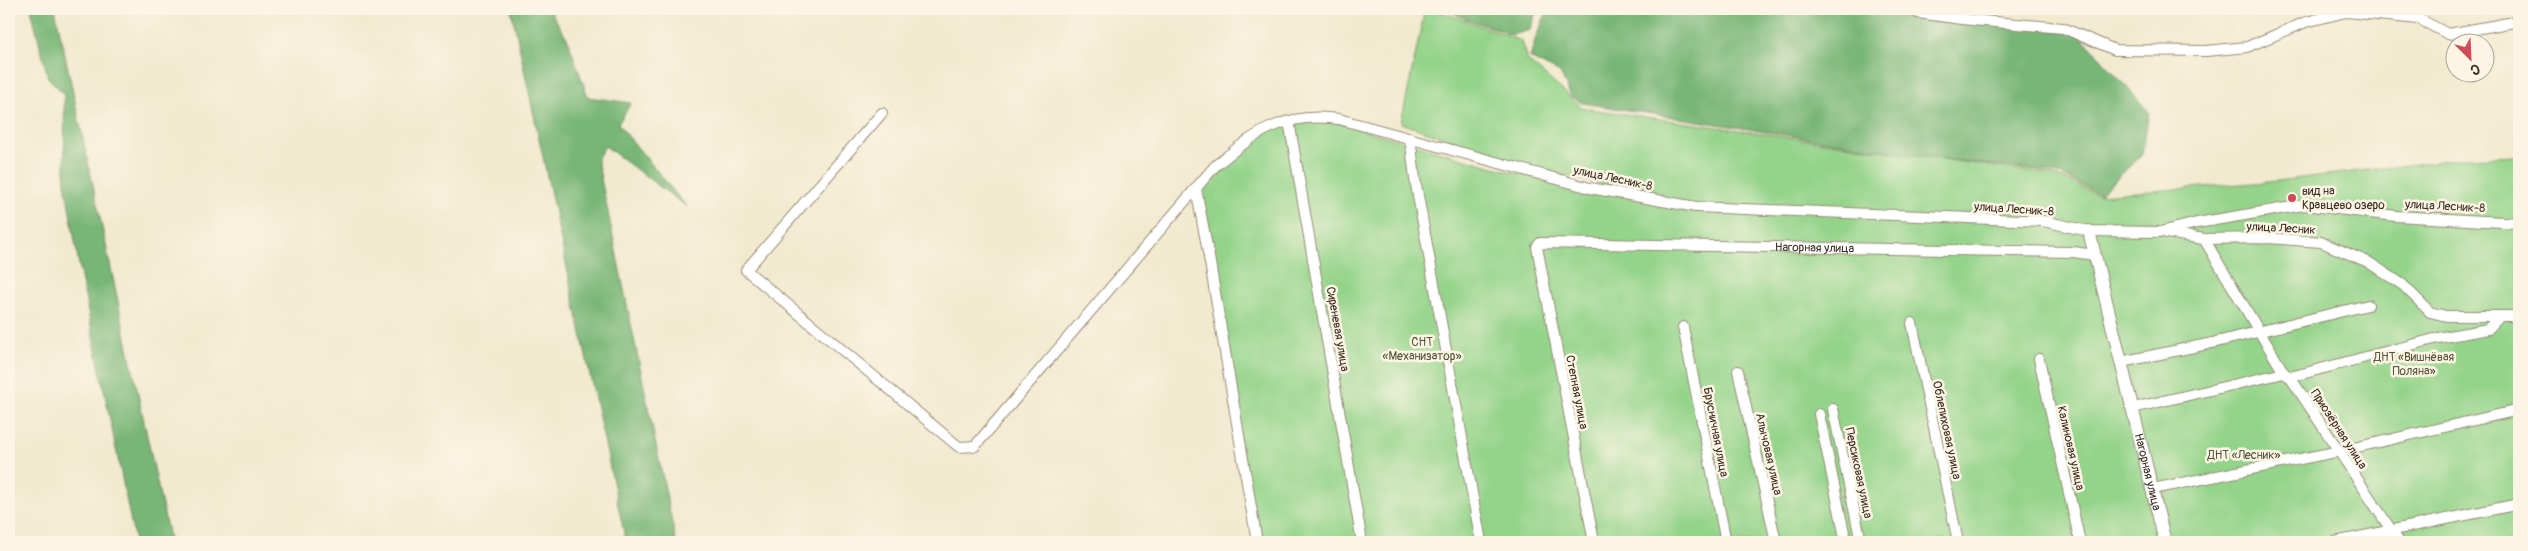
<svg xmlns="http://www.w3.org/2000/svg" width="2528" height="551" font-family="Pangolin,sans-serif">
  <rect width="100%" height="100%" fill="#fcf5e5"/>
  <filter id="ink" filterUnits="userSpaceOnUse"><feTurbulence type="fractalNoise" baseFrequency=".02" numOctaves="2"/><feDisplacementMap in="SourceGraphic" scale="10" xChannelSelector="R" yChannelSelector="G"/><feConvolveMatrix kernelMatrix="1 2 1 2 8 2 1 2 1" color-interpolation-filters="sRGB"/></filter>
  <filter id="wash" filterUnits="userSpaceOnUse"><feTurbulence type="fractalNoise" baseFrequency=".0096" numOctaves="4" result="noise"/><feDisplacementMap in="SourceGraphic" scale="20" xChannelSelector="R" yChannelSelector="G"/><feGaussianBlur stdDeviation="1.12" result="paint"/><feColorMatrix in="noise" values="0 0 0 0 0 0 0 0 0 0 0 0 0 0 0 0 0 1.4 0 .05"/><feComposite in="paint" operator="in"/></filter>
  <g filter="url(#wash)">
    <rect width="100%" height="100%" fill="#f1eacf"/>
    <path fill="#94d48a" stroke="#687f54" d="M1425,9H1434L1521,41L1527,60L1583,108L2054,175L2099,195L2268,182L2466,158L2519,156V542H1255L1200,190L1223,160L1272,129L1300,121L1328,120L1501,169L1609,195V186L1536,169L1401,123Z"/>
    <path fill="#77b676" stroke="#59704a" d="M31,9H55L170,542H135L81,277L65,183L64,94L48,78Z
      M511,9H549L567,38L588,97L631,103L618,124L687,207L605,146L597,159L676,542H626Z
      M1447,9H1537L1530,30L1512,35L1461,17Z
      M1548,9H1998V20L2080,35L2149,112L2142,155L2100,194L2056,173L1922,156L1582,103L1571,96L1560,73L1530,58L1536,37Z"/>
  </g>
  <g filter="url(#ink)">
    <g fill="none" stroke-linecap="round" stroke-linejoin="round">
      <g stroke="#968a76" stroke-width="12">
        <g id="minor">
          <path d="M1911,9L1918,13L1961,19L2063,28L2115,50L2206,51L2247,47L2306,22L2346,12L2419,19L2448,34L2519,21"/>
          <path d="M882,113L746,270L959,447L975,446L1215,166C1255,133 1284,111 1339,119L1590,188L1696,207L2043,221L2089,231L2160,232L2197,223L2304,205L2396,216L2519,223"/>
          <path d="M1289,121L1362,542"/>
          <path d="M1408,138L1411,145L1415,179L1481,542"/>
          <path d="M1196,189L1209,257L1257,542"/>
          <path d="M2166,233L2204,239L2268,238L2321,242L2368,262L2403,285L2430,312L2446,316H2519"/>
          <path d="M2204,239L2284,373L2290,377L2399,542"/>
          <path d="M1912,323L1958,542"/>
          <path d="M1683,327L1726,542"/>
          <path d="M2039,359L2080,542"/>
          <path d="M2121,362L2208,344L2368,305"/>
          <path d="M1738,371L1776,542"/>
          <path d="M2290,377L2438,338L2488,329L2500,316"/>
          <path d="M2133,408L2284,373"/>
          <path d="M1833,409L1861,542"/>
          <path d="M1819,414L1846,542"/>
          <path d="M2153,489L2340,451L2519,410"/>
          <path d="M1940,541V542"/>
          <path id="s1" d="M1594,542L1537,247L1540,243L2073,252L2095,255"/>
          <path d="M2335,542L2519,504"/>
        </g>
      </g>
      <g stroke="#968a76" stroke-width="14">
        <g id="tertiary">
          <path id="s2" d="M2089,231L2165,542"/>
        </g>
      </g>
      <use href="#minor" stroke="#fff" stroke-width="10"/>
      <use href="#tertiary" stroke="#fff" stroke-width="12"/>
    </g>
  </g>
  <circle fill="#d1495b" stroke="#fcf5e5" stroke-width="2" cx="2292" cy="198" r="5"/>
  <g text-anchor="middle" stroke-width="5" stroke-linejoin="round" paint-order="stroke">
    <g font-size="12" fill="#3b2a1e" stroke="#fcf5e5">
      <text transform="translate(1613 178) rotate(12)" y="4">улица Лесник-8</text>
      <text transform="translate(2445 206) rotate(3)" y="4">улица Лесник-8</text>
      <text transform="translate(2014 209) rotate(4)" y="4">улица Лесник-8</text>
      <text transform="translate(2281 228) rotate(3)" y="4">улица Лесник</text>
      <text dy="4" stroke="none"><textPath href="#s1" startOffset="580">Нагорная улица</textPath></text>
      <text transform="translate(1338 329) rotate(80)" y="4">Сиреневая улица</text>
      <text transform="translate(1577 392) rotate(79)" y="4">Степная улица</text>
      <text transform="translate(2339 429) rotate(57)" y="4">Приозёрная улица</text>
      <text transform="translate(1947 430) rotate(78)" y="4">Облепиховая улица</text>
      <text transform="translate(1716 432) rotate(79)" y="4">Брусничная улица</text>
      <text transform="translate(2071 448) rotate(77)" y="4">Калиновая улица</text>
      <text transform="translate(1769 454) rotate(77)" y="4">Алычовая улица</text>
      <text dy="4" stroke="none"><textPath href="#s2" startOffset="248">Нагорная улица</textPath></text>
      <text transform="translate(1859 473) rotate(78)" y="4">Персиковая улица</text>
    </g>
    <g font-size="12" fill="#3b2a1e" stroke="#fcf5e5" text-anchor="start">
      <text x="2302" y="195">вид на<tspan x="2302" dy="14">Кравцево озеро</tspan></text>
    </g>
    <g font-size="12" fill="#515439" stroke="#fcf5e5">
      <text x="1422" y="346">СНТ<tspan x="1422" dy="14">«Механизатор»</tspan></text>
      <text x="2414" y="361">ДНТ «Вишнёвая<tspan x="2414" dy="14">Поляна»</tspan></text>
      <text x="2244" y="459">ДНТ «Лесник»</text>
    </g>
  </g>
  <rect width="2528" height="551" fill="none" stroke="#fcf5e5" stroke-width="30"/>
  <g transform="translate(2470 58) rotate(156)"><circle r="24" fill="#fcf5e5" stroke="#afa495"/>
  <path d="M0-4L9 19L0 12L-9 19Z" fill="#d1495b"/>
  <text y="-8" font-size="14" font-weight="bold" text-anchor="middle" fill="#3b2a1e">С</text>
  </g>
</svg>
